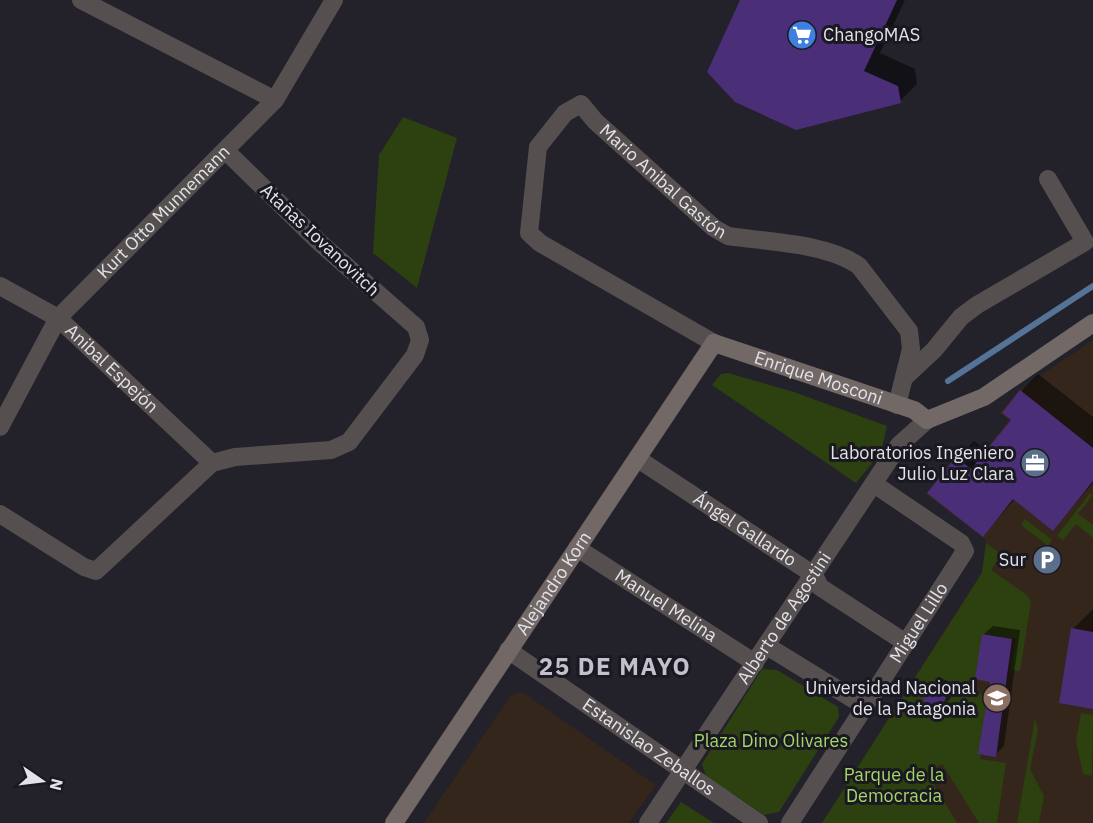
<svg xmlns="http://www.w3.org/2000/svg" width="1093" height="823" font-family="'IBM Plex Sans',sans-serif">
  <rect width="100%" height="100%" fill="#23212a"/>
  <path fill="#35261b" d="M1093,340V823H822L982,572L986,540L926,494L956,456L972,468L1009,420L1000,413L1019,390Z
    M522,692L656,785L629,823H424L511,695Z"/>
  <path fill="#2c4010" d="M403,117L457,138L417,288L373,253L379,155Z
    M728,373L794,392L887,426L881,452L856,483L712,385L721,374Z
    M1090,493L1093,495L1078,514L1093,525V538L1076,524L1063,540L1057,536Z
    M1025,519L1052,540L1048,546L1021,525Z
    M986,543L1001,554L991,570L1027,595L1031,602L1020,671L1011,670L1016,639L983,634L973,693L988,696L980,759L1006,763L997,823H979L942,764L927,773L957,823H822L982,573Z
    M762,669L777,670L838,707L839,717L779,812L764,815L706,776L702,764Z
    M1081,713L1093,715L1092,776L1083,774L1076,741Z
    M1035,718L1038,730L1030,769L1044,796L1039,823H1017Z
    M681,802L714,823H666Z"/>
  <path fill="#0007" d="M742,0H905L880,53L915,69L917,84L900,101Z
    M1038,374L1093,417V483L1053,529L1015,499L983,535L957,458L974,441L988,451L1013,419L1021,391Z
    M1093,609V707L1073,629Z
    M993,626L1020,630L1004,746L995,755L992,680L984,634Z
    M940,678L956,684L950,699L941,708L931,686Z"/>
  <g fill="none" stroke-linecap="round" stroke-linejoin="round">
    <path stroke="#547397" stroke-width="6" d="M948,381L1093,286"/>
  </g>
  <path fill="#4a2e77" d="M740,0H897L864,71L898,86L901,103L796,130L735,102L707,72Z
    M1020,390L1093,448V481L1053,531L1013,499L983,537L927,493L956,457L971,469L1011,420L1002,413Z
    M1071,628L1093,632V709L1059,703Z
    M982,634L1012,639L996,757L978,754L990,682L975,679Z
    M930,685L948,693L941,709L923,701Z"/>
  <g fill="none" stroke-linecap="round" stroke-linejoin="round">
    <g stroke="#55504f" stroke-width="18">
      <path d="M81,0L275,100"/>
      <path id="s1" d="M0,286L58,318L212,463"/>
      <path id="s2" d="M714,343L540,243L529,233L538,147L565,113L581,104L595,121L714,228L728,236C767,242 827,243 859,266L909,331L911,349L897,405"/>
      <path d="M904,378L934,350L961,317L977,305L1085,242L1048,179"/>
      <path id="s3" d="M0,427L58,318L275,100L334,0"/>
      <path id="s4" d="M638,459L814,575L820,587L906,643"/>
      <path d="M0,514L84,567L96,571L212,463L235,457L331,450L349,442L415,355L420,340L416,327L318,241L226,151"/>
      <path id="s5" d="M577,548L755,663"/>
      <path d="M767,646L866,707"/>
      <path id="s6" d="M508,650L759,823"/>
      <path id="s7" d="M648,823L899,445L927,420"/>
      <path id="s8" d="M790,823L965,551L961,543L874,484"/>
    </g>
    <path stroke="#726967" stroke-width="18" id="s9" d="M394,823L714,343L914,410L927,420L984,397L1093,323"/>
  </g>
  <defs>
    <g id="supermarket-disc" transform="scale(1.5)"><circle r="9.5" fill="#3f7fe0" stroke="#1a1820"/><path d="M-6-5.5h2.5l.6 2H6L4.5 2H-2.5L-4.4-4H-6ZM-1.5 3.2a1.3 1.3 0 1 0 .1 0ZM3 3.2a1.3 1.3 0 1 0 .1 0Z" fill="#fff"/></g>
    <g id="office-disc" transform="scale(1.5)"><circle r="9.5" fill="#5c6f8a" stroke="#1a1820"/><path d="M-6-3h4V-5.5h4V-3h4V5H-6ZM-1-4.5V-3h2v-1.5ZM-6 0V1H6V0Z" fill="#fff"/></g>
    <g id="parking-disc" transform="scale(1.5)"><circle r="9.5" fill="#5c6f8a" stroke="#1a1820"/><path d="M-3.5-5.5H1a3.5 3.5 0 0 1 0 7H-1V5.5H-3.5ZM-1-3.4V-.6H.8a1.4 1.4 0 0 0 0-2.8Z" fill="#fff"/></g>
    <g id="university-disc" transform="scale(1.5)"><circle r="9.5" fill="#8d6e63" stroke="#1a1820"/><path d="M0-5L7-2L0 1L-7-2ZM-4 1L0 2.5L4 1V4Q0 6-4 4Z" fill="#fff"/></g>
  </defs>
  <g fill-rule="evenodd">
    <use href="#supermarket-disc" x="802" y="35"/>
    <use href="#office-disc" x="1035" y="463"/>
    <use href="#parking-disc" x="1047" y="560"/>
    <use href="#university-disc" x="997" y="698"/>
  </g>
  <g text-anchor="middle" stroke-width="6" stroke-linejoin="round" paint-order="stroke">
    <g font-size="18" fill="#e3e2e8" stroke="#1a1820" text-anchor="end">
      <text x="823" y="41" text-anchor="start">ChangoMAS</text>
      <text x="1014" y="459">Laboratorios Ingeniero<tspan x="1014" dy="21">Julio Luz Clara</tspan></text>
      <text x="1026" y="566">Sur</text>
      <text x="976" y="694">Universidad Nacional<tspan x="976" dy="21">de la Patagonia</tspan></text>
    </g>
    <g font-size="18" fill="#e3e2e8" stroke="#1a1820">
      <text dy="6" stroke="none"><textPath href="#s2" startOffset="477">Mario Anibal Gastón</textPath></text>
      <text dy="6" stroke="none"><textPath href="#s3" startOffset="273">Kurt Otto Munnemann</textPath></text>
      <text transform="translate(320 240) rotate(43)" y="6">Atañas Iovanovitch</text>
      <text dy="6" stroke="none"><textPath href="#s1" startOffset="140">Anibal Espejón</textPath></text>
      <text dy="6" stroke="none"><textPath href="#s9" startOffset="687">Enrique Mosconi</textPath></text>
      <text dy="6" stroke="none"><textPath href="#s4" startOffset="128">Ángel Gallardo</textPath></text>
      <text dy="6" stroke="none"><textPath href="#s9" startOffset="288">Alejandro Korn</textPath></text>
      <text dy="6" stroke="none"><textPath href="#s5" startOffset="106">Manuel Melina</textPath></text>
      <text dy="6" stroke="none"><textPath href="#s7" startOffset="246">Alberto de Agostini</textPath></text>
      <text dy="6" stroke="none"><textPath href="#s8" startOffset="238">Miguel Lillo</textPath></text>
      <text dy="6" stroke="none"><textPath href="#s6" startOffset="171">Estanislao Zeballos</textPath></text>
    </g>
    <g font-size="18" fill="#a4d567" stroke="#1a1820">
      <text x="771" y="747">Plaza Dino Olivares</text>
      <text x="894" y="781">Parque de la<tspan x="894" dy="21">Democracia</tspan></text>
    </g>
    <g font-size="24" font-weight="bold" letter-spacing="1.5" fill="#c4c1cd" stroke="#1a1820">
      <text x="615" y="675">25 DE MAYO</text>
    </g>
  </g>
  <g transform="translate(42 781) rotate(104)" stroke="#1a1820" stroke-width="4.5" paint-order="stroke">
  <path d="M0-4.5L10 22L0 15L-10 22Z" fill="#e3e2e8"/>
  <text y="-9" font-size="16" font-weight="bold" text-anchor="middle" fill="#e3e2e8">N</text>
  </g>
</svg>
